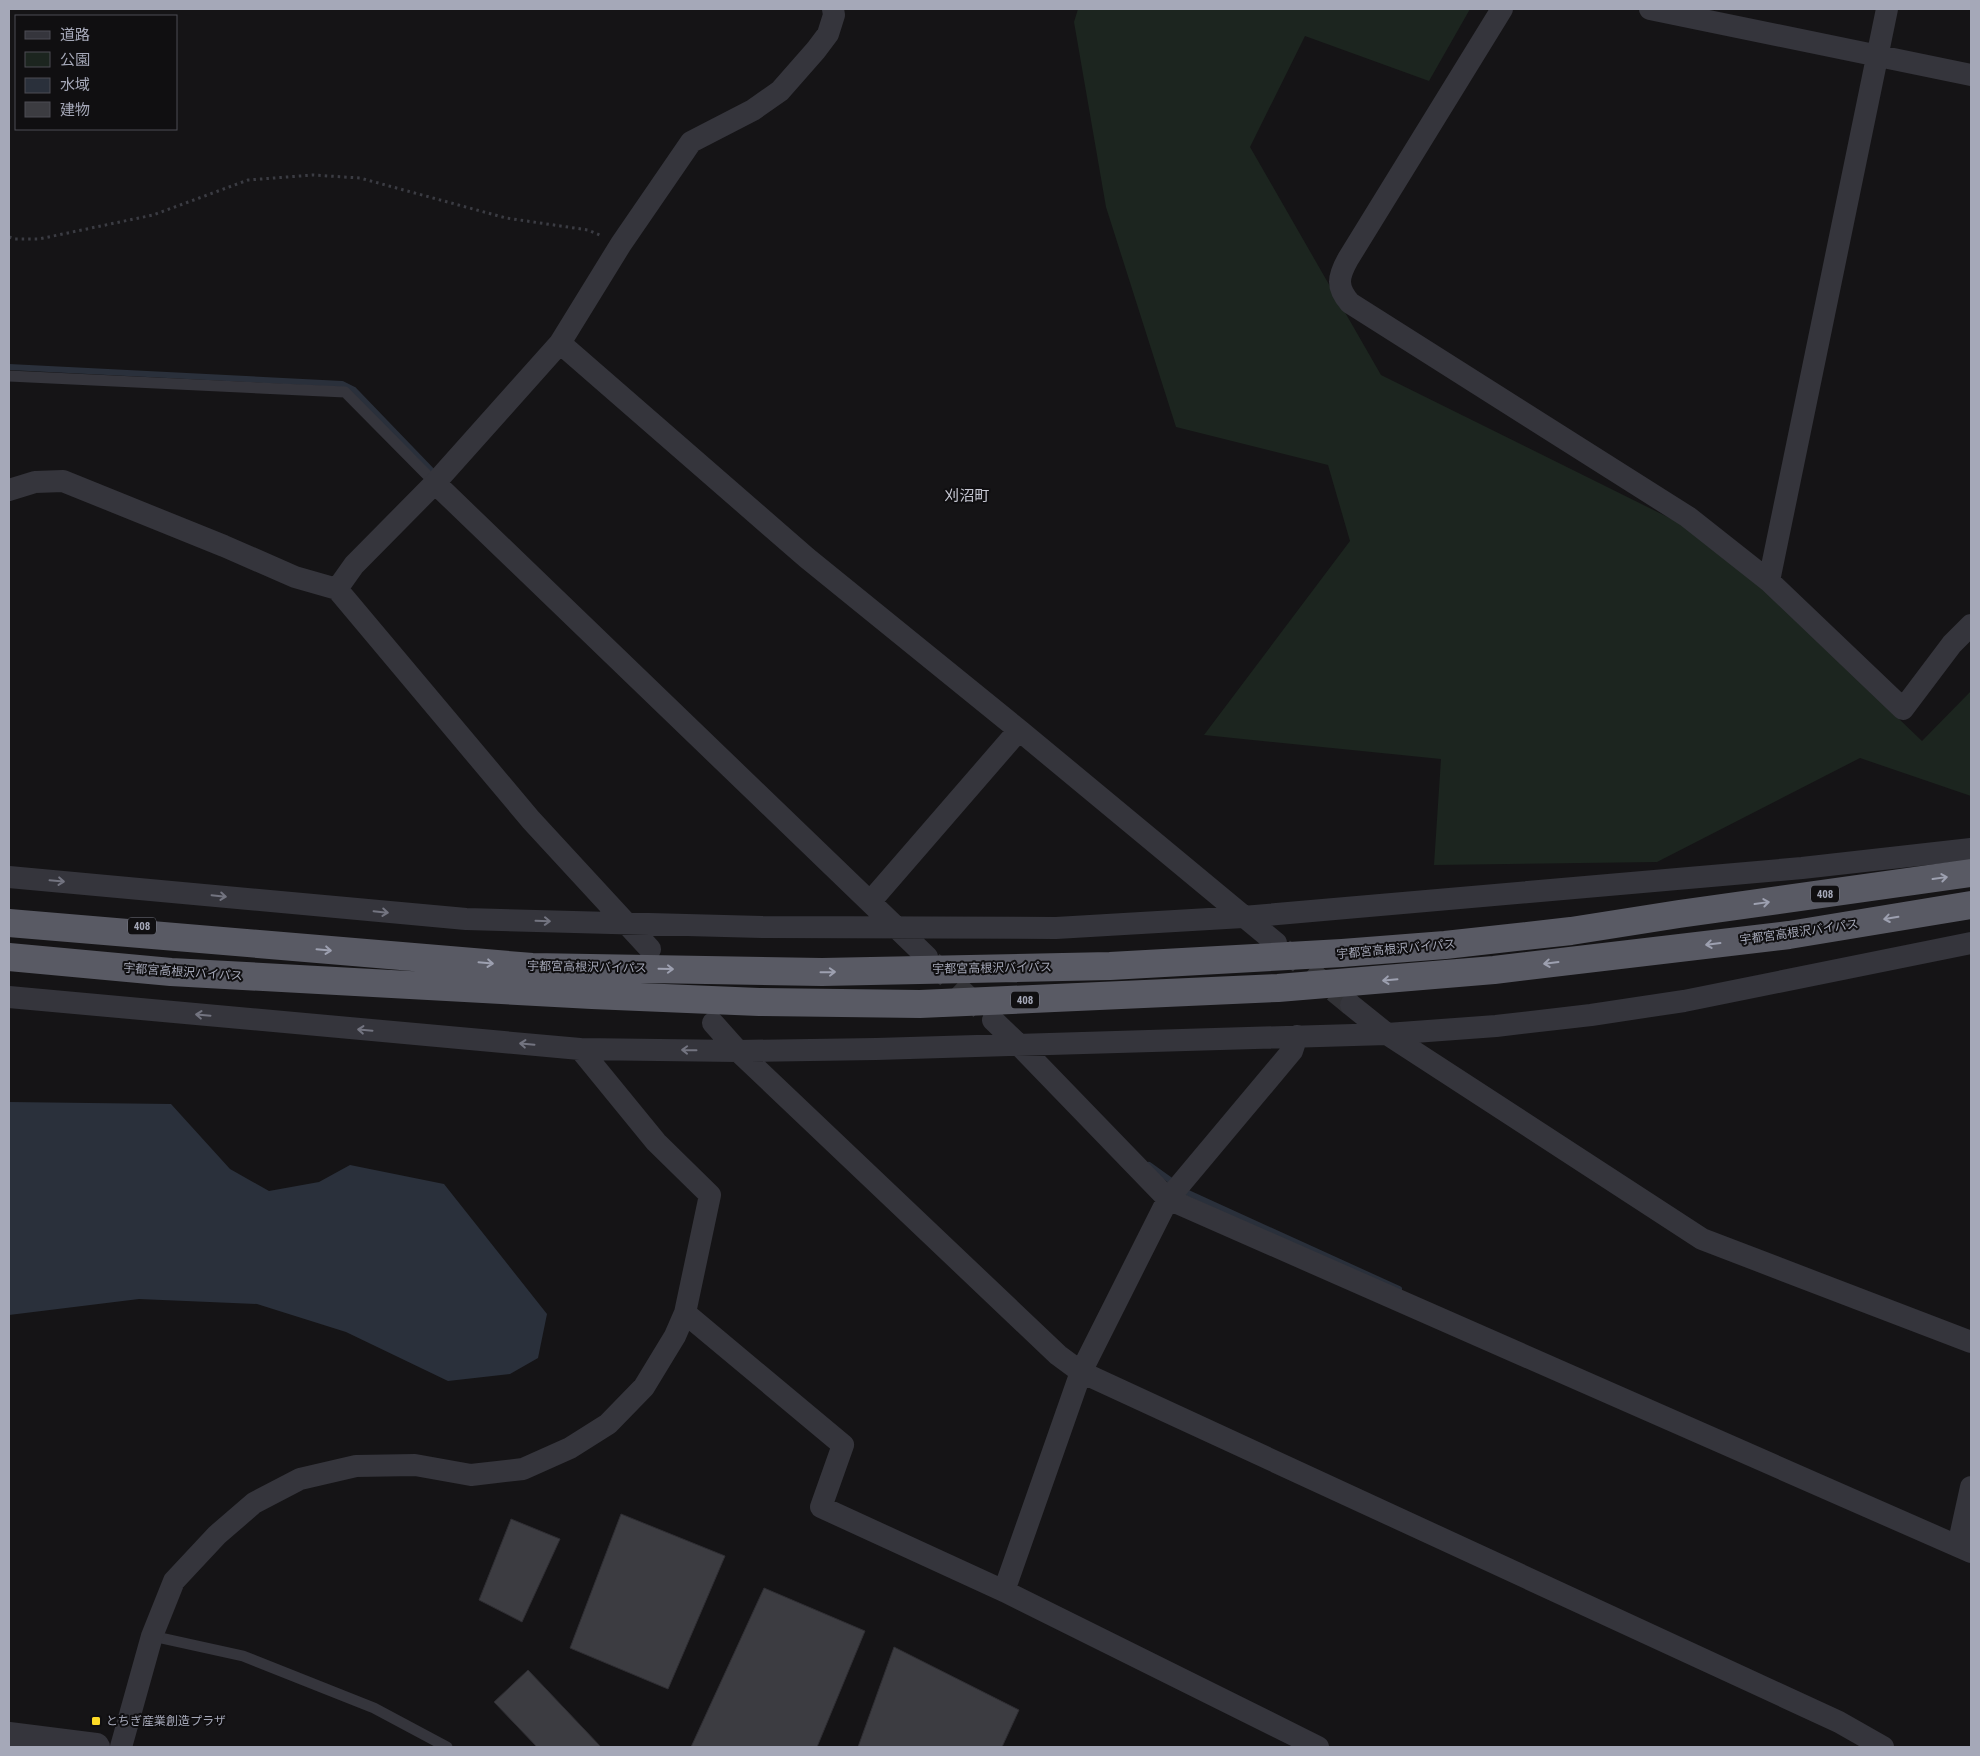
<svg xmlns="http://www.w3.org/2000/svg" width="1980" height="1756" font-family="'Roboto Condensed','Noto Sans JP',sans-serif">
  <rect width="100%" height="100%" fill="#151416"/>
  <path fill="#1c251f" d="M1078,9H1470L1429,81L1305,36L1250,147L1381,375L1710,538L1922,741L1971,691V796L1860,758L1657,862L1434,865L1441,759L1204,735L1350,541L1328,465L1176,427L1106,207L1074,22Z"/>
  <path fill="#2a303b" d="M9,1102L171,1104L230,1169L269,1191L319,1182L350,1165L444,1184L547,1314L538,1358L510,1374L448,1381L346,1332L257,1304L139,1299L9,1315Z"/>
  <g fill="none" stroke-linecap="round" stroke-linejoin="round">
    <path stroke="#2a303b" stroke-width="6" d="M9,367L342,384L354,390L433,472
      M1149,1165L1188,1193L1399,1289"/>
  </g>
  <path fill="#3c3c41" stroke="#2f2e33" d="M621,1514L725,1556L668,1689L570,1648Z
    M511,1519L560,1539L522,1622L479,1600Z
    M764,1588L865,1631L817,1747H691Z
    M894,1647L1019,1710L1002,1747H858Z
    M528,1670L601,1747H537L494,1702Z"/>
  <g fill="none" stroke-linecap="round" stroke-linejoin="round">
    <path stroke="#323236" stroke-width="22" stroke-dasharray="22 11" stroke-linecap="butt" d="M1283,949L1351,1005
      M932,962L981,1009"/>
    <path stroke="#3b3c43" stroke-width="3" stroke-dasharray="2.5 4" stroke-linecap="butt" d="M9,237L15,239H39L153,215L248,180L313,175L360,178L506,218L588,230L602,236"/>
    <path stroke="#35353c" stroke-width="11" d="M9,376L345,392L435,483
      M152,1636L243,1656L374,1708L447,1747"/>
    <path stroke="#35353c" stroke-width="22" d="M1502,9L1348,259C1338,277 1336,287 1350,303L1688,517L1769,581L1903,709L1952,644L1971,625
      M1650,9L1971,75
      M560,343L807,558L1019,730L1276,943
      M435,483L927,957
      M9,490L35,482L63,481L224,546L295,577L337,589L531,820L650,949
      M1769,581L1887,9
      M337,589L354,565L435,483L560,343L621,244L691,142L753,110L780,91L816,50L828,34L834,15L833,9
      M9,877L466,919L762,927L1056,928L1243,917L1802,868L1971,849
      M870,902L1019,730
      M9,997L580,1049L738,1051L876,1049L1387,1034L1496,1026L1591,1015L1684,1001L1971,943
      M1351,1005L1387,1034L1702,1239L1971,1342
      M993,1020L1018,1044L1168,1199L1971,1552
      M713,1023L738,1051L1058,1355L1081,1372L1839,1722L1883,1747
      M580,1049L656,1142L710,1195L685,1313L843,1445L821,1507L1004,1591L1318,1747
      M1958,1546L1971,1487
      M1004,1591L1081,1372L1168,1199L1292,1051L1297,1036
      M121,1747L152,1636L174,1581L217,1535L254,1503L300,1479L356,1466L415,1465L471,1475L523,1469L570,1448L608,1424L644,1387L675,1336L685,1313"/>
    <path stroke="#35353c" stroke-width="28" d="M9,1736L96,1747"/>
    <path stroke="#595a64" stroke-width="28" d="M9,923L532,967L822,972L1110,966L1342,953L1445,945L1571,931L1679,914L1971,873
      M9,957L171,972L592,995L759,1002L920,1004L1278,988L1494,970L1789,935L1971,905"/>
  </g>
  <defs><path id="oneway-shaft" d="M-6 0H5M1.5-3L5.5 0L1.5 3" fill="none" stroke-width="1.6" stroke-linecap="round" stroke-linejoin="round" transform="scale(1.25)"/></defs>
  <g stroke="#9da0b0">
    <use href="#oneway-shaft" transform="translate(1940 878) rotate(-8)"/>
    <use href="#oneway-shaft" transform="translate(1762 903) rotate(-8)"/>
    <use href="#oneway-shaft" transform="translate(1891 918) rotate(171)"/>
    <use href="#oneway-shaft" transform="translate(1713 944) rotate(173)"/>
    <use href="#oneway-shaft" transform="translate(324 950) rotate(5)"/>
    <use href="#oneway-shaft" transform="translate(486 963) rotate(5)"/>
    <use href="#oneway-shaft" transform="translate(1551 963) rotate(173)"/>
    <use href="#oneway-shaft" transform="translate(666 969) rotate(1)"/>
    <use href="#oneway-shaft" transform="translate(828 972) rotate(-1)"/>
    <use href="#oneway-shaft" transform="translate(1390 980) rotate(175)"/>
  </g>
  <g stroke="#737480">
    <use href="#oneway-shaft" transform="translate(57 881) rotate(5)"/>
    <use href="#oneway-shaft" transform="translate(219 896) rotate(6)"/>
    <use href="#oneway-shaft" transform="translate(381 912) rotate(6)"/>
    <use href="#oneway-shaft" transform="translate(543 921) rotate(2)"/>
    <use href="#oneway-shaft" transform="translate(203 1015) rotate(-175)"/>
    <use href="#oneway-shaft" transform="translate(365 1030) rotate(-175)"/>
    <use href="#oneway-shaft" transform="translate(527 1044) rotate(-175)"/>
    <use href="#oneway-shaft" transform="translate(689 1050) rotate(-179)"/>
  </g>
  <rect fill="#fdda26" stroke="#100f11" stroke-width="2" x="91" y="1716" width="10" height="10" rx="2.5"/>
  <g text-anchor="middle" stroke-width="4" stroke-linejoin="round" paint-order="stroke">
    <g fill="#100f11" stroke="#787a86" stroke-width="1">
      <rect x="1811" y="885.5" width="28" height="17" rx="4"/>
      <rect x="128" y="917.5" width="28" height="17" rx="4"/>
      <rect x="1011" y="991.5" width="28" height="17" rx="4"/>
    </g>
    <g font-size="11" font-weight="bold" fill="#a5a8b8">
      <text x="1825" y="898">408</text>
      <text x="142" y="930">408</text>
      <text x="1025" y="1004">408</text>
    </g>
    <g font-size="12" fill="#a5a8b8" stroke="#100f11">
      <text transform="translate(1799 932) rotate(-8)" y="4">宇都宮高根沢バイパス</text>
      <text transform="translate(1396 949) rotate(-5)" y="4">宇都宮高根沢バイパス</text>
      <text transform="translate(587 967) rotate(1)" y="4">宇都宮高根沢バイパス</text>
      <text transform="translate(992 968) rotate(-1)" y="4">宇都宮高根沢バイパス</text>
      <text transform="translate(183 972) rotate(4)" y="4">宇都宮高根沢バイパス</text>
    </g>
    <g font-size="12" fill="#a5a8b8" stroke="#100f11" text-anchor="start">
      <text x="106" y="1725">とちぎ産業創造プラザ</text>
    </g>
    <g font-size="15" fill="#c7c8d3" stroke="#100f11">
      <text x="967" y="501">刈沼町</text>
    </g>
  </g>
  <rect width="1980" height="1756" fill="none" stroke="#a5a8b8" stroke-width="20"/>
  <rect x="15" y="15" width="162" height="115" fill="#100f11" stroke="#4c4c54"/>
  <rect x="25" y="31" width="25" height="8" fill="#35353c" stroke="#4c4c54"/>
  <text x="60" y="40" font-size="15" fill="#a5a8b8">道路</text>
  <rect x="25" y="52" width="25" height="15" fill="#1c251f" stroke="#4c4c54"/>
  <text x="60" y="65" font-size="15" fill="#a5a8b8">公園</text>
  <rect x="25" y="78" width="25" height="15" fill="#2a303b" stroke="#4c4c54"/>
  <text x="60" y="90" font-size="15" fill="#a5a8b8">水域</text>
  <rect x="25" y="102" width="25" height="15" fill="#3c3c41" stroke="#4c4c54"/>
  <text x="60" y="115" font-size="15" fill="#a5a8b8">建物</text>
</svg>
